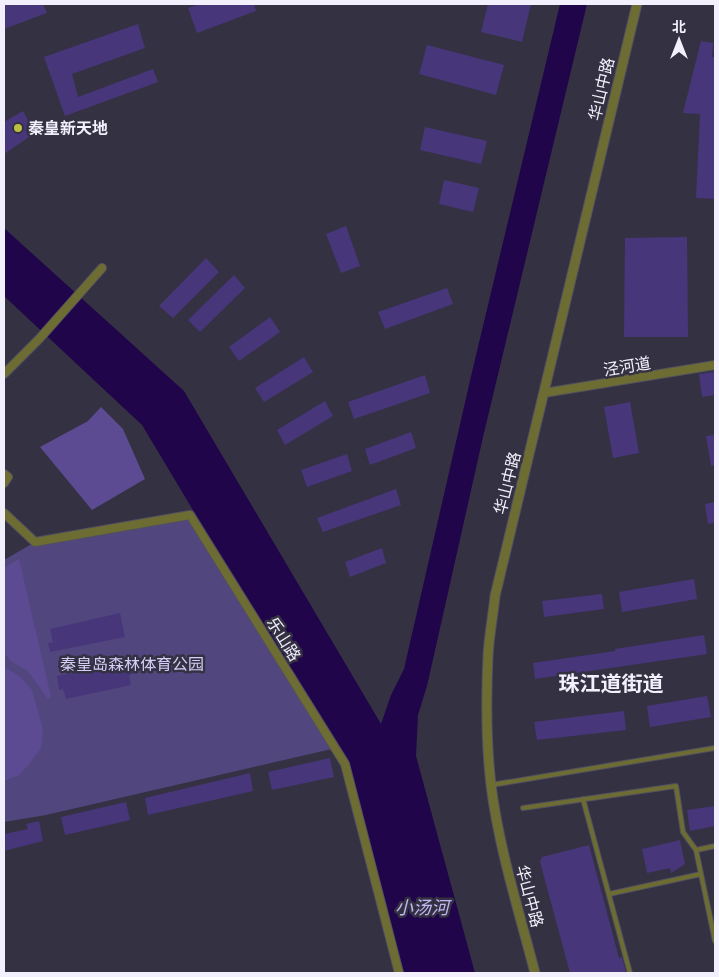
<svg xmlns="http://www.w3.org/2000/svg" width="719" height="977" font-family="Roboto,'Noto Sans SC',sans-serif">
  <rect width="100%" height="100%" fill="#343142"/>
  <path fill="#52467e" d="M190,515L336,748L46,815L4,822V560L35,542Z"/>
  <path fill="#5c4b93" d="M101,407L123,429L145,479L92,510L40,447L88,421Z
    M19,559L51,697L48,699L28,671L12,662L4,653V568Z
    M4,667L19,676L32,690L43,730L41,748L29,764L19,775L4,781Z"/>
  <path fill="#20054a" d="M560,4H587L483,437L427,686L418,715L416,756L475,973H404L350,772L142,425L4,296V228L184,391L381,724L391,695L404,669L472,372Z"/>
  <path fill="#48367b" d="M4,4H43L47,13L4,29Z
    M200,4H254L256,11L197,33L188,8Z
    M488,4H531L522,42L481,32Z
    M138,24L145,48L72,74L78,97L153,69L158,82L65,116L44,57Z
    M701,41L713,43L712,57H715V199L696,198L700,114L683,113Z
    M427,45L504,65L496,95L419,74Z
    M23,111L35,133L4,154V122Z
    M425,127L487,141L481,164L420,150Z
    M444,180L479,188L473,212L439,204Z
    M346,226L360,266L341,273L326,234Z
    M687,237L688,337H624L625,238Z
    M206,258L219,272L173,318L159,306Z
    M234,275L245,288L200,332L188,320Z
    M447,288L453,304L385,329L378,312Z
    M270,317L280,332L239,361L229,347Z
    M304,357L313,372L264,402L255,388Z
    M715,372V395L702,397L699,374Z
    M425,375L430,393L354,419L348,402Z
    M325,401L333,416L285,445L277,430Z
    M630,402L639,453L613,458L604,407Z
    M411,432L416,448L370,465L365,449Z
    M715,435V465L711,466L706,436Z
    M347,454L352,471L307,487L301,470Z
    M396,489L401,505L323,532L317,518Z
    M715,502V523L708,524L705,504Z
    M382,548L386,563L350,577L345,562Z
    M694,579L697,599L622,612L619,592Z
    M602,594L604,609L544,617L542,601Z
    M120,613L125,637L50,652L48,643L53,642L50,629Z
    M704,635L707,654L535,679L533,663L615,651V649Z
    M132,660L135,673L129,675L131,685L66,699L63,689L59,690L57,676Z
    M707,696L711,717L650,727L647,706Z
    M624,711L626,730L537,740L534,722Z
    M330,758L334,777L272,790L268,772Z
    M250,773L253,791L148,815L145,798Z
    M126,802L130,820L65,835L61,817Z
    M715,806V826L690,831L687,810Z
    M39,821L43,841L4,851V834L28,829L26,824Z
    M680,840L685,864L671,873L670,868L647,873L642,849Z
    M589,845L619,958L622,957L626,973H570L540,862L542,857Z"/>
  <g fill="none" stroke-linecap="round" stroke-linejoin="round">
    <g stroke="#525060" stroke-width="6">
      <path id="service" d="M491,785L715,748
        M583,799L630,973
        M523,808L676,786L683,832L696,850
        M715,846L696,850L715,941
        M609,894L701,874"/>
    </g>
    <g stroke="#525060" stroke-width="10">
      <path id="minor" d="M4,374L40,338L102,268
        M544,393L715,365
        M4,474L8,477L4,483
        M4,513L35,542L190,515L345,764L399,973"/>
    </g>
    <g stroke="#525060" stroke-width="11">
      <path id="tertiary" d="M535,973C519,911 499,849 491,785C486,742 486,699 488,656C489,636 493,616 495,596L637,4"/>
    </g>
    <use href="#service" stroke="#6c6c33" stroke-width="4"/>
    <use href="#minor" stroke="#6c6c33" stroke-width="8"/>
    <use href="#tertiary" stroke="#6c6c33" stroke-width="9"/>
  </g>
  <circle fill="#c0be40" stroke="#343142" stroke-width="2" cx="18" cy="128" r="5"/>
  <g text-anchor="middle" stroke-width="5" stroke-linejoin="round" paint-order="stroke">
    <g font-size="16" fill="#f2f0fc" stroke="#343142">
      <text transform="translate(601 89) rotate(-77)" y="6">华山中路</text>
      <text transform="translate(627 366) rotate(-9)" y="6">泾河道</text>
      <text transform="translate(507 483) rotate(-76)" y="6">华山中路</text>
      <text transform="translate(284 639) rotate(58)" y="6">乐山路</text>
      <text transform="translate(530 896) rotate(75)" y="6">华山中路</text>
    </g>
    <g font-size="16" font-weight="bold" fill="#f2f0fc" stroke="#343142" text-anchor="start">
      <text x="28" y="134">秦皇新天地</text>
    </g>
    <g font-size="16" fill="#d5cef8" stroke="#343142">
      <text x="132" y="670">秦皇岛森林体育公园</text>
    </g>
    <g font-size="18" font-style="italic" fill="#c1b7f4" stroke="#343142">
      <text x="422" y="914">小汤河</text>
    </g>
    <g font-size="21" font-weight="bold" fill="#f2f0fc" stroke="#343142">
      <text x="611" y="691">珠江道街道</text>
    </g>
  </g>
  <rect width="719" height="977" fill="none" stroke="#f2f0fc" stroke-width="10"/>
  <g transform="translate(679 40)" stroke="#343142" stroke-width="4" paint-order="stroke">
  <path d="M0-4L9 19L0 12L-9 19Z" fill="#f2f0fc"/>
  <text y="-8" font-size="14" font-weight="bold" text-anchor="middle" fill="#f2f0fc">北</text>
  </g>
</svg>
